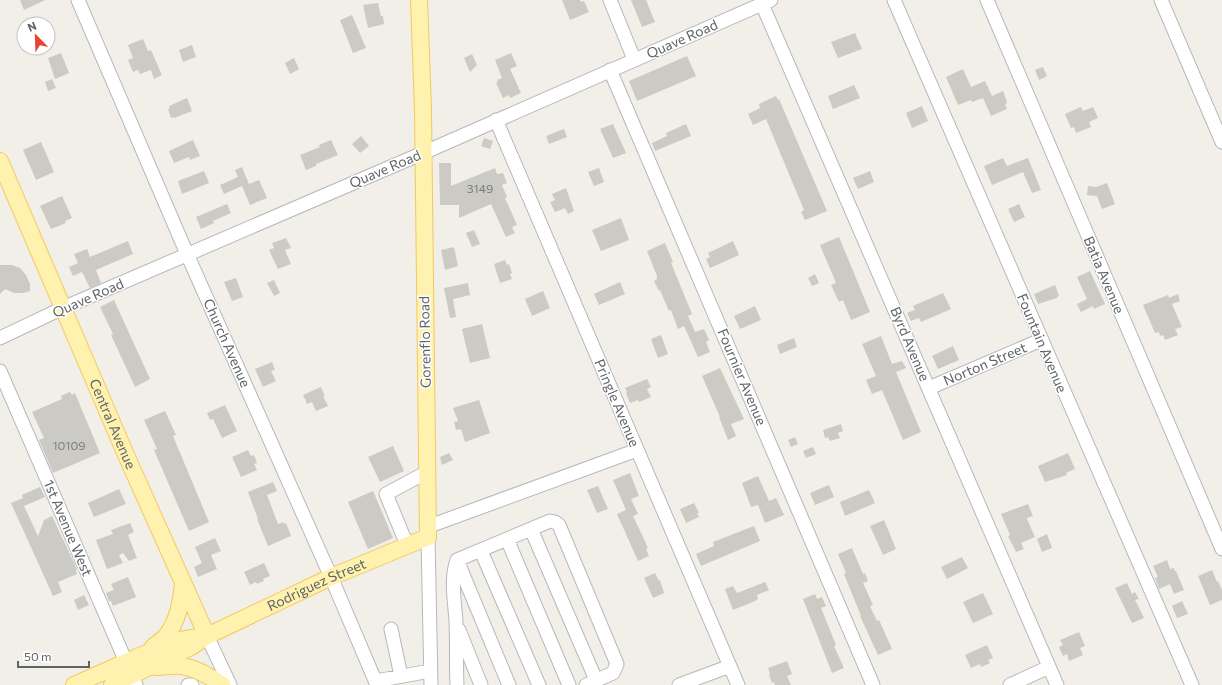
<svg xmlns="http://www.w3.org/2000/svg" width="1222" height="685" font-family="Commissioner,sans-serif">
  <rect width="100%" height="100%" fill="#f1efe8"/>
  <path fill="#cccac5" d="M20,0H45L24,10Z
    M562,0H580L581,2L584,1L589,12L570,20Z
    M631,0H646L655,22L642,27Z
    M378,3L381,16H383L384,24L368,28L363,5Z
    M352,15L366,48L353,53L340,20Z
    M855,33L862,49L838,58L831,42Z
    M143,39L148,51L151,50L162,75L154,79L151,70L140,74L138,70L133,72L128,60L133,58L128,45Z
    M192,45L196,57L183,62L179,50Z
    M61,53L69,73L55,79L48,58Z
    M511,53L517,66L510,69L521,93L510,98L509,95L503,98L496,83L498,82L497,80L502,78L495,60Z
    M472,54L477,65L470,72L464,58Z
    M687,56L696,76L637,101L629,81Z
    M294,58L299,69L290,74L285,63Z
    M1043,67L1047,76L1039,80L1035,70Z
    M963,69L971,87L985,81L992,96L1003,91L1006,99L1007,103L1005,104L1007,109L991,116L983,98L972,102L971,100L958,105L946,77Z
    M52,79L56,88L48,91L45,82Z
    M854,85L860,98L833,109L828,96Z
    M776,96L778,100L779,99L827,211L805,220L801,212L804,210L766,119L753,125L748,114L760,108L759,104Z
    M187,98L192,111L174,118V117L171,118L168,109L170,108L169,106Z
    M922,106L928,121L912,128L906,113Z
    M1081,107L1083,111L1093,107L1098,118L1089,122L1091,127L1076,133L1074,127L1071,128L1065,114Z
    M613,124L626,153L613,158L600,129Z
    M686,124L691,136L655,151L652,143L667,136L666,133Z
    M564,129L567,137L549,144L546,136Z
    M361,136L369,146L360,153L352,144Z
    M484,138L493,141L490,149L481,146Z
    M193,140L200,156L190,160L189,157L174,163L169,151Z
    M331,140L338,155L316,164V166L306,170L300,155L320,147L319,145Z
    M41,142L54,172L36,180L23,150Z
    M1003,158L1007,166L1028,158L1041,190L1032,193L1023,172L992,185L984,166Z
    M439,163H451V186L495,168L497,174L503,173L507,183L502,185L507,197L505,198L517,225L512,227L515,233L506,237L491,204L459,218V205H440Z
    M242,167L249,184L259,180L267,198L250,205L242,186L224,194L220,185L238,177L235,170Z
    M599,168L604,182L594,186L588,172Z
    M204,171L209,183L182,194L178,181Z
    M870,171L874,182L858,189L853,178Z
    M1107,183L1115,204L1102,209L1097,196L1087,195L1088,186L1096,187Z
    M566,188L574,211L568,214L565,208L555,212L550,202L555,200L552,194Z
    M62,196L72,218L65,221L66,223L51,229L40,206Z
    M227,204L231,213L213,221L214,223L201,229L196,217Z
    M1019,204L1025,217L1014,222L1008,209Z
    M621,218L629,240L601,251L592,230Z
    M474,230L480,244L472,247L466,233Z
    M839,237L870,312L851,320L843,300L839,302L831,285L836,283L820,245Z
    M286,238L291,248L285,250L291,264L278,269L269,250L274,248L272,243Z
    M128,241L133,254L96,270L101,283L90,288L82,272L73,276L69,267L78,263L74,254L87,249L90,257Z
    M733,241L739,255L710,268L706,259L710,257L708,253Z
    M665,243L673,262L671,263L692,314L688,316L695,332L704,329L709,340L706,342L710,352L698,357L684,326L678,329L671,310L669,311L660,290L659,291L654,281L657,279V276L647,251Z
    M454,247L458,266L445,270L441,250Z
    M505,260L507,265L509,264L512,273L510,274L512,279L500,283L494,264Z
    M0,265H12L20,268L26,275L30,284V291L23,293H14L5,289L0,294Z
    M1090,271L1105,304L1094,309L1093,306L1081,312L1077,304L1087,299L1077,277Z
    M815,274L819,283L812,286L808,278Z
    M236,278L243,297L232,301L224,282Z
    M274,280L280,293L274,296L267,283Z
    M620,282L625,294L599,305L594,294Z
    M468,283L470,295L453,299L456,317L450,318L444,288Z
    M1055,285L1059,296L1057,297V298L1038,304L1034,294Z
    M543,291L550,308L532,316L525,299Z
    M943,293L951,309L921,322L919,318L911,321L907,313L915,310L913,306Z
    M1178,294L1180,301L1172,304L1182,327L1175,329L1178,335L1165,340L1163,335L1160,336L1159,332L1155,333L1143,305L1168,295L1169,298Z
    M114,300L150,379L135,387L111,335L113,334L100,307Z
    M755,306L761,320L740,329L734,316Z
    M482,324L490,358L470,363L462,329Z
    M661,335L668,354L658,358L651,339Z
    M881,336L892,364L902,361L906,368L896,372L921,432L903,440L882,390L872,394L866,380L876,376L862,344Z
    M794,338L797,347L780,354L777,345Z
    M953,346L959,360L938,369L932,356Z
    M272,362L275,370L271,371L276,381L263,387L255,369Z
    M720,368L744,419L731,424L736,436L728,440L719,417H720L702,376Z
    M647,379L651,387L647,389L651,397L639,402L638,400L630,403L626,393L627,392L625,388Z
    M321,387L325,396H323L328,406L316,411L312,402L307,404L303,395Z
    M70,392L72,395L75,393L100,453L53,473L39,440L44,438L32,412L62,399L61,396Z
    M479,400L490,433L465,442L461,429L456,430L454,422L458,421L453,408Z
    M225,405L237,431L222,438L213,419L210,420L207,413Z
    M165,411L176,435L173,436L209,522L189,531L154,450L157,449L144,420Z
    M841,424L843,431L838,433L840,438L830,441L828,437L825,438L823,430Z
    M795,437L798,444L791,447L788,440Z
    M393,446L404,471L380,482L368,457Z
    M813,447L816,454L806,458L803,451Z
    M248,450L251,456L254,455L257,463L254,464L257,470L241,477L232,457Z
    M449,453L453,460L442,465L440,457Z
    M1068,453L1075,469L1066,473L1067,475L1045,482L1038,466Z
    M630,473L639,496L631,499L638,514L633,516L644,539L648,548L646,549L649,556L638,561L617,514L626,510L613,480Z
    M758,476L769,501L776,498L784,515L765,523L758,505L751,507L742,483Z
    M273,482L277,491L267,495L278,524L283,522L284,524L286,523L291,536L268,546L257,519H258L248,492Z
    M829,485L834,497L815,505L810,493Z
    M598,486L608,509L597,513L587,490Z
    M40,487L45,497L24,506L38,536L44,520L52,516L77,569L76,570L77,574L58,582L62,592L53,596L11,503L23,498L22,495L24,494Z
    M119,489L126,504L94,517L88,503Z
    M869,490L875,503L845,516L840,502Z
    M373,491L393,538L368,549L348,502Z
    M694,503L699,513H697L699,517L686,523L680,509Z
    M1028,504L1033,516L1027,518V519L1035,537L1021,543L1024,549L1016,552L1008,536L1010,535L1001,514Z
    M884,520L896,549L883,555L870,526Z
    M130,523L134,532L128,535L137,558L129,561L123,553L119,555L123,563L107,569L96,540L113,534L111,530Z
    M754,526L760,541L701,566L696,554L714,546L713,542Z
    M1047,534L1052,548L1042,552L1037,539Z
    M215,538L221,551L211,555L217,569L198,577L194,567L202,563L195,547Z
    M852,548L863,574L865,573L868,581L863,583L873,605L870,606L877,621L879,620L892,649L878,655L860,616H861L844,574L846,573L838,554Z
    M962,557L968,568L947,579L941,567Z
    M1167,560L1170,569L1174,568L1175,571H1176L1184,590L1174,594L1170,584L1159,589L1155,578L1158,577L1153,566Z
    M264,563L270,576L263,579L264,581L257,584L256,582L250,585L244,572Z
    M1212,570L1217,582L1218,581L1222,590V600L1210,605L1198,576Z
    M655,573L659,581L660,580L664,593L653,598L644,578Z
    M128,577L136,597L113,606L111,601H109L106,593L114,590L111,584Z
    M765,582L769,590L757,595L758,599L755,601L733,610L725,589L733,586L737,593Z
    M1127,583L1132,594L1135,592L1139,599L1135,600L1144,618L1132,623L1115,588Z
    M983,593L993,614L973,623L963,602Z
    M815,594L817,599L822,597L826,606L821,608L836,645L834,646L844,668L832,673L803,599Z
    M84,595L89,605L78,610L74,600Z
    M1182,601L1188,614L1177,618L1172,606Z
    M1079,632L1085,646L1080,648L1083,655L1069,661L1067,654L1063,656L1059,647L1063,645L1060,640Z
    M987,645L993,658L988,660L990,663L981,667L980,664L971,668L965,655Z
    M787,661L792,674L787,676L791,685H775L774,682L772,683L769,675L770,674L768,668Z"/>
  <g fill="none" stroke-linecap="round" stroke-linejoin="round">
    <g stroke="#b5b8bc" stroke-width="15">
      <path id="minor" d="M78,0L187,254L331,577L377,685
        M610,0L634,59
        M894,0L1192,685
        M987,0L1222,549
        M1161,0L1222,142
        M762,4L1057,685
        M610,70L873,685
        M496,120L738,685
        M0,338L63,308L423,153L771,0
        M0,371L136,685
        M929,388L1041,340
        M427,527L637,450
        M531,529L596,680
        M428,537L431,685
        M507,539L569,685
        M407,545L386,494L427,472
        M481,551L539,685
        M391,629L401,676
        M459,630L481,685
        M207,636L230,685
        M376,681L430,671
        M188,685H192
        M457,685C456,664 457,643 456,622C455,602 450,580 457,560
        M509,685L457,560L550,521L555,522L559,525L617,664L613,673L586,685
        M679,685L730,666
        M1010,685L1049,667"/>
    </g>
    <g stroke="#f2c960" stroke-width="18">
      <g id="major">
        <path id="s1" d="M0,161L126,455L207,636"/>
        <path d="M153,647C158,643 164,639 167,635C178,620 181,602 183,584"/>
        <path d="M156,667C164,667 173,665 181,666C197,668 210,677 223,685"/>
        <path d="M74,685L137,657L180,640L199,637"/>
        <path id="s2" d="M112,685L191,647L207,636L331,577L428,537L423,110L419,0"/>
      </g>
    </g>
    <use href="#minor" stroke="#fff" stroke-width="13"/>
    <use href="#major" stroke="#fff2af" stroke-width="16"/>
  </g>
  <g text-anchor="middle" stroke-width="3" stroke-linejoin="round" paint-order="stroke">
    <g font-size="12" fill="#7a7d7f">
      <text x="480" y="193">3149</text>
      <text x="69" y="450">10109</text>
    </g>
    <g font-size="14" fill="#5f6368" stroke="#fff">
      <text transform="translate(682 39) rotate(-24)" y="5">Quave Road</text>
      <text transform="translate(385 169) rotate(-23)" y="5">Quave Road</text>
      <text transform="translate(1104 275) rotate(67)" y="5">Batia Avenue</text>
      <text transform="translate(88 298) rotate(-24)" y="5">Quave Road</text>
      <text transform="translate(425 342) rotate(-91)" y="5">Gorenflo Road</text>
      <text transform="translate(227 343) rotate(66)" y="5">Church Avenue</text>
      <text transform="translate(1042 343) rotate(67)" y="5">Fountain Avenue</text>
      <text transform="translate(910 344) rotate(67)" y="5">Byrd Avenue</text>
      <text transform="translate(985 364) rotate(-23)" y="5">Norton Street</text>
      <text transform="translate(742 377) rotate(67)" y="5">Fournier Avenue</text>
      <text transform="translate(617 403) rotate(67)" y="5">Pringle Avenue</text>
      <text dy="5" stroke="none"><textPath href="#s1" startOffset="286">Central Avenue</textPath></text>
      <text transform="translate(68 528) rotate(67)" y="5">1st Avenue West</text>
      <text dy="5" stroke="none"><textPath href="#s2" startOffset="228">Rodriguez Street</textPath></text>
    </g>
  </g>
  <g transform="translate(36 36) rotate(337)"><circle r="19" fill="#ffffff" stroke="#bfc1c3"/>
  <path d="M0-3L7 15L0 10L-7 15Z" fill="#ea4335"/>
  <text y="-6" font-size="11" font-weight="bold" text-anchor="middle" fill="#5f6368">N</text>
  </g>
  <path d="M18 661v6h71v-6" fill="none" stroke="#5f6368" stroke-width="2"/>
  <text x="24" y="661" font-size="12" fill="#5f6368" stroke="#ffffff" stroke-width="3" paint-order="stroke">50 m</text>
</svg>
